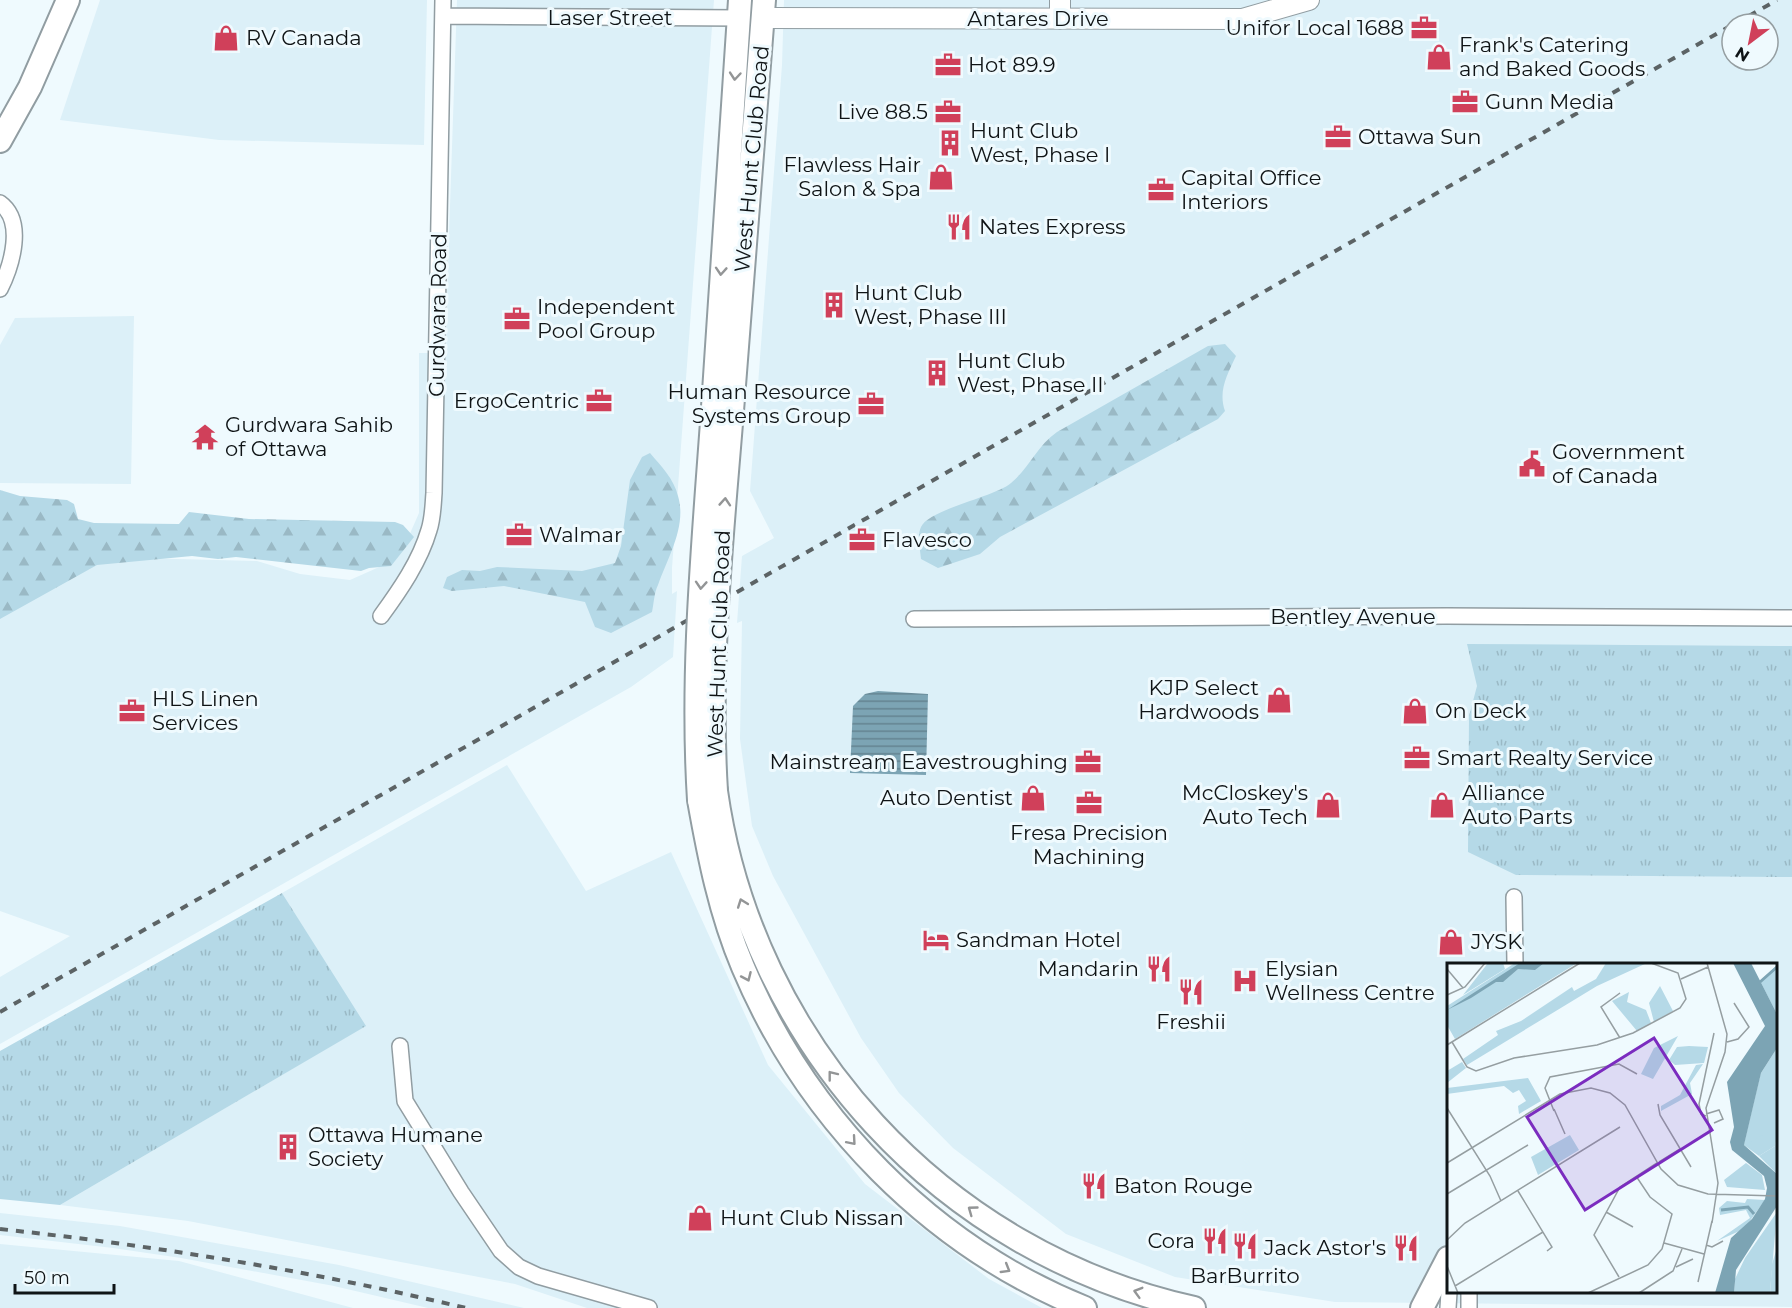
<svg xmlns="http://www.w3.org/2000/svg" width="1792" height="1308" font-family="Montserrat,sans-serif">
  <defs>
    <pattern id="grass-tufts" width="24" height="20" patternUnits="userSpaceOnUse" patternTransform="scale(1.5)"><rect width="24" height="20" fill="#b5d9e7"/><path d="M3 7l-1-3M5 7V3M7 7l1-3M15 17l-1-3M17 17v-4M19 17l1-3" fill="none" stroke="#9ab9c5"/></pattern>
    <pattern id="forest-firs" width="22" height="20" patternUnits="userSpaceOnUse" patternTransform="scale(1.5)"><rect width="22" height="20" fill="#b5d9e7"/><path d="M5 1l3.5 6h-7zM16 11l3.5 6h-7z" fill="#9ab9c5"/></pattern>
    <pattern id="water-rules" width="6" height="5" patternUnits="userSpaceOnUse" patternTransform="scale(1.5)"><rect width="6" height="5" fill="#7ca4b4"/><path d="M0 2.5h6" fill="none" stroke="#648491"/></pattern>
  </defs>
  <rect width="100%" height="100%" fill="#effafe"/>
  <path fill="#dcf0f8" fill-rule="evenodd" d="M100,0H427L424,145L219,140L60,120Z
    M457,0H714L672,568V594L677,591L673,657L631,687L0,1044V977L70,936L0,911V614L96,557L257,561L300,574L350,580L386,564L408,538L419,513V353H445Z
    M784,0H1792V1307L1335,1302L1175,1277L1066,1234L953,1148L899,1093L861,1038L773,876L752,826L740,739L742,621L737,623L742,556L774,538L750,491L782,65ZM1732,24H1768V60H1732ZM1448,964H1776V1292H1448Z
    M134,316L131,484L0,483V345L15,318Z
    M507,765L586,891L671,852L768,1065L865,1184L989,1279L1042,1308H587L515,1284L188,1221L60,1205L365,1026L282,893Z
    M0,1213L120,1226L339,1265L524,1308H428L334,1286L181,1258L113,1248L0,1235Z
    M0,1244L179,1261L353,1308H0Z"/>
  <path fill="url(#grass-tufts)" d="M1467,644L1792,646V877L1516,875L1468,852L1469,716L1477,686Z
    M282,893L366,1026L60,1205L0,1199V1051Z"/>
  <path fill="url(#forest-firs)" d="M1225,344L1236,356C1227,375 1218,391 1225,411L1218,419L1000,537L980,554L938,568L921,559C920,549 917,535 921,527C929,509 995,497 1011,483C1030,467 1036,447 1057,432L1208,346Z
    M650,453C661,466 674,479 678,496C687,526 668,557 658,585C654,593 654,603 652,612L611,633L595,627L585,602L504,586L452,591L443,588L447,577L462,570L480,571L497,567L582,571L615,563L621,546L630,480L642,457Z
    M0,490L20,496L67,500L74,504L78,519L94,523L179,524L189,512L249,519L395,522L403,525L414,537L391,566L369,568L361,571L236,557L218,559L192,556L97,565L0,619Z"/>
  <path fill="url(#water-rules)" d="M878,691L928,694L926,775L850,773L853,706L865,694Z"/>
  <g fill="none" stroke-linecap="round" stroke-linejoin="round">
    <g stroke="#919da2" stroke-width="18">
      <path id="street" d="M444,16L740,18
        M0,203C25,221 12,265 0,289
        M381,616C400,590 420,561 429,530C433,518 433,505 434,493L443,0
        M914,619L1447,616L1792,618
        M1514,897L1515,964
        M400,1046L405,1101L461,1192L501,1251L519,1267L538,1276L649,1308
        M1448,1308L1449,1292
        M1469,1308V1292"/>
    </g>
    <g stroke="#919da2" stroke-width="22">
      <path id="secondary" d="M1060,0V19
        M764,18L1242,19L1309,0"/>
    </g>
    <g stroke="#919da2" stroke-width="26">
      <path id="primary" d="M0,141L30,87L68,0
        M732,411L764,0
        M712,422L740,0
        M716,791C752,1045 943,1253 1194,1308
        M699,800C709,856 720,913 743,967C807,1119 931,1246 1085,1308
        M1422,1308L1448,1258"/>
    </g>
    <use href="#street" stroke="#fff" stroke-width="15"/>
    <use href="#secondary" stroke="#fff" stroke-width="20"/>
    <use href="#primary" stroke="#fff" stroke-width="22"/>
    <path stroke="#5c6365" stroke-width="4" stroke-dasharray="8 8" stroke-linecap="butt" d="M1735,24L1777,0
      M0,1012L1732,25
      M0,1229C157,1246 312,1271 466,1308"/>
    <g stroke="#919da2" stroke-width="26" stroke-linecap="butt">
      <path id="primary-bridge" d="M716,791C708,664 722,537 732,411
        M699,800C691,674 703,548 712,422"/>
    </g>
    <use href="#primary-bridge" stroke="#fff" stroke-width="22"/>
  </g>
  <defs><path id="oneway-chevron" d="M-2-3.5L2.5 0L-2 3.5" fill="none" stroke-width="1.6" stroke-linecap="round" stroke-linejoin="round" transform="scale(1.5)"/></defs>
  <g stroke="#939596">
    <use href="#oneway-chevron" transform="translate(735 76) rotate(95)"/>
    <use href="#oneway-chevron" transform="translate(721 271) rotate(94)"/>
    <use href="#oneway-chevron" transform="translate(725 502) rotate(-86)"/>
    <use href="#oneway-chevron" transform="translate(701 585) rotate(94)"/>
    <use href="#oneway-chevron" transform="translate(742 903) rotate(-110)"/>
    <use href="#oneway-chevron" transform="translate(747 977) rotate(66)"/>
    <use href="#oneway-chevron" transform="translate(832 1075) rotate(-128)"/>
    <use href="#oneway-chevron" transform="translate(852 1141) rotate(49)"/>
    <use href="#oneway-chevron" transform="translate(972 1210) rotate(-144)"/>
    <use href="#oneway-chevron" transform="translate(1006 1269) rotate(31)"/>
    <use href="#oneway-chevron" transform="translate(1138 1292) rotate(-164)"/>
  </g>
  <defs>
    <g id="office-bare" transform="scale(2.07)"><path d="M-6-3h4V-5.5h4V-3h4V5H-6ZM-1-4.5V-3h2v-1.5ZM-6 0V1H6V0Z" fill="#d0405a" stroke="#effafe" stroke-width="2.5" paint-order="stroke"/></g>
    <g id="shop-bare" transform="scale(2.07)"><path d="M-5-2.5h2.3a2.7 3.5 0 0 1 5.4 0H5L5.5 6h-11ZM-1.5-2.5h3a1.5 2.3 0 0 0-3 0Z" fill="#d0405a" stroke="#effafe" stroke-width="2.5" paint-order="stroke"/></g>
    <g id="building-bare" transform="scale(2.07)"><path d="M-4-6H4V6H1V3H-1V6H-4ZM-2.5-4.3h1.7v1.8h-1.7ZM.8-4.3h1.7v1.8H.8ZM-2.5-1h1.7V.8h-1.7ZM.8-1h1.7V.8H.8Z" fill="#d0405a" stroke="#effafe" stroke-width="2.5" paint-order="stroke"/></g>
    <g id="restaurant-bare" transform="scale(2.07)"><path d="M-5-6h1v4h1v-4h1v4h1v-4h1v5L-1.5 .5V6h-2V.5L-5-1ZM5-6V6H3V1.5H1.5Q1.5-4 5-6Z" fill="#d0405a" stroke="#effafe" stroke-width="2.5" paint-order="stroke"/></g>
    <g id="temple-bare" transform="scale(2.07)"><path d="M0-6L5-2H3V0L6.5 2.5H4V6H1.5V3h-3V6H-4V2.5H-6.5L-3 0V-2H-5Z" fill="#d0405a" stroke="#effafe" stroke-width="2.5" paint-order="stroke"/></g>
    <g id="civic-bare" transform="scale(2.07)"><path d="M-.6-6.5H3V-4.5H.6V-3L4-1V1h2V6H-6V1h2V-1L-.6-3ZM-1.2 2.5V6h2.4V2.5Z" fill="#d0405a" stroke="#effafe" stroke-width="2.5" paint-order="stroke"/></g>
    <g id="hotel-bare" transform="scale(2.07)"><path d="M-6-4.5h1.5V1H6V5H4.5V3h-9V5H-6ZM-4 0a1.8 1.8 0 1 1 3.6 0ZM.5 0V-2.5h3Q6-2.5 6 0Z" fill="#d0405a" stroke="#effafe" stroke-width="2.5" paint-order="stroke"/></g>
    <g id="hospital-bare" transform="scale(2.07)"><path d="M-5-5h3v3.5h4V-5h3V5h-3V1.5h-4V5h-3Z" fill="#d0405a" stroke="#effafe" stroke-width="2.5" paint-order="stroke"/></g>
  </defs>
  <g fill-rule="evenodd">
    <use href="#office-bare" x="1424" y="28"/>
    <use href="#shop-bare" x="226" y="38"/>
    <use href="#shop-bare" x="1439" y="57"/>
    <use href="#office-bare" x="948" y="65"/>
    <use href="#office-bare" x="1465" y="102"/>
    <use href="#office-bare" x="948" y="112"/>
    <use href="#office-bare" x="1338" y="137"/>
    <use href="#building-bare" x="950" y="143"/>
    <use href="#shop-bare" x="941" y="177"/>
    <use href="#office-bare" x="1161" y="190"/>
    <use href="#restaurant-bare" x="959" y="227"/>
    <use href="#building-bare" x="834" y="305"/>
    <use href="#office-bare" x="517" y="319"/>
    <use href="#building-bare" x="937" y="373"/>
    <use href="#office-bare" x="599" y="401"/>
    <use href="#office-bare" x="871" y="404"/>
    <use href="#temple-bare" x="205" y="437"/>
    <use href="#civic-bare" x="1532" y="464"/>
    <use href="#office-bare" x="519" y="535"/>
    <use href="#office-bare" x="862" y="540"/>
    <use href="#shop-bare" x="1279" y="700"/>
    <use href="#office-bare" x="132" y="711"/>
    <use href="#shop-bare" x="1415" y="711"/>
    <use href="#office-bare" x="1417" y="758"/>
    <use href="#office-bare" x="1088" y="762"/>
    <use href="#shop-bare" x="1033" y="798"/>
    <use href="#office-bare" x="1089" y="803"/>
    <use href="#shop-bare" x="1328" y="805"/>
    <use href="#shop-bare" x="1442" y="805"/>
    <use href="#hotel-bare" x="936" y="940"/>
    <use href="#shop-bare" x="1451" y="942"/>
    <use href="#restaurant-bare" x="1159" y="969"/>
    <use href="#hospital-bare" x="1245" y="981"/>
    <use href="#restaurant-bare" x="1191" y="992"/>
    <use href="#building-bare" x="288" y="1147"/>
    <use href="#restaurant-bare" x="1094" y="1186"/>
    <use href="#shop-bare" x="700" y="1218"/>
    <use href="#restaurant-bare" x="1215" y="1241"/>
    <use href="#restaurant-bare" x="1245" y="1246"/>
    <use href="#restaurant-bare" x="1406" y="1248"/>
  </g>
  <g text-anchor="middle" stroke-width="6" stroke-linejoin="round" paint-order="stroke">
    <g font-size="21" fill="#0f1416" stroke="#effafe">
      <text x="610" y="25">Laser Street</text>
      <text x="1038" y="26">Antares Drive</text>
      <text transform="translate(752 159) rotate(-85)" y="7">West Hunt Club Road</text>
      <text transform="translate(438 315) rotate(-89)" y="7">Gurdwara Road</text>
      <text x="1353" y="624">Bentley Avenue</text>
      <text transform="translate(719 644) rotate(-88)" y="7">West Hunt Club Road</text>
    </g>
    <g font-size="21" fill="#0f1416" stroke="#effafe" text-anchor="start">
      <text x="1404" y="35" text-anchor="end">Unifor Local 1688</text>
      <text x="246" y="45">RV Canada</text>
      <text x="1459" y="52">Frank's Catering<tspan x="1459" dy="24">and Baked Goods</tspan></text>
      <text x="968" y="72">Hot 89.9</text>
      <text x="1485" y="109">Gunn Media</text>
      <text x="928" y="119" text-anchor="end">Live 88.5</text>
      <text x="970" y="138">Hunt Club<tspan x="970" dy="24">West, Phase I</tspan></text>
      <text x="1358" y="144">Ottawa Sun</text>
      <text x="921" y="172" text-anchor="end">Flawless Hair<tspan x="921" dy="24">Salon &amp; Spa</tspan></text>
      <text x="1181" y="185">Capital Office<tspan x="1181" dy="24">Interiors</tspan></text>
      <text x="979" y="234">Nates Express</text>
      <text x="854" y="300">Hunt Club<tspan x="854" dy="24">West, Phase III</tspan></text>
      <text x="537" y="314">Independent<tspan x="537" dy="24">Pool Group</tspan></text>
      <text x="957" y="368">Hunt Club<tspan x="957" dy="24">West, Phase II</tspan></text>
      <text x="851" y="399" text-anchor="end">Human Resource<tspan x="851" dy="24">Systems Group</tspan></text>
      <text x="579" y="408" text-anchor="end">ErgoCentric</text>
      <text x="225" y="432">Gurdwara Sahib<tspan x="225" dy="24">of Ottawa</tspan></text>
      <text x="1552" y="459">Government<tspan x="1552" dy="24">of Canada</tspan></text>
      <text x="539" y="542">Walmar</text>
      <text x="882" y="547">Flavesco</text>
      <text x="1259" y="695" text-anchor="end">KJP Select<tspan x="1259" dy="24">Hardwoods</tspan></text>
      <text x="152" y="706">HLS Linen<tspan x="152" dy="24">Services</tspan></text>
      <text x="1435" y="718">On Deck</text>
      <text x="1437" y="765">Smart Realty Service</text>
      <text x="1068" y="769" text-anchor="end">Mainstream Eavestroughing</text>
      <text x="1308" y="800" text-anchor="end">McCloskey's<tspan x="1308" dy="24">Auto Tech</tspan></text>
      <text x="1462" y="800">Alliance<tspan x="1462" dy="24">Auto Parts</tspan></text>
      <text x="1013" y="805" text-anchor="end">Auto Dentist</text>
      <text x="1089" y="840" text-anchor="middle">Fresa Precision<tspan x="1089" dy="24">Machining</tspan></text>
      <text x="956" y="947">Sandman Hotel</text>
      <text x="1471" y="949">JYSK</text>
      <text x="1139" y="976" text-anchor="end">Mandarin</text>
      <text x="1265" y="976">Elysian<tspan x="1265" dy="24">Wellness Centre</tspan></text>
      <text x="1191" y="1029" text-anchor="middle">Freshii</text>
      <text x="308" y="1142">Ottawa Humane<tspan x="308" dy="24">Society</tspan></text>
      <text x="1114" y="1193">Baton Rouge</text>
      <text x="720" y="1225">Hunt Club Nissan</text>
      <text x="1195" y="1248" text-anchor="end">Cora</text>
      <text x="1386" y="1255" text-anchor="end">Jack Astor's</text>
      <text x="1245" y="1283" text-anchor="middle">BarBurrito</text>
    </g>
  </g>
  <g transform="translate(1447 963)">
    <rect width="330" height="330" fill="#effafe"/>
    <path d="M159,0H200L150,23L20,102L16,96L51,72L49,68L74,58L125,24L127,28L149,16ZM330,2V51L313,18ZM213,23L226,48L207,59L202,40ZM182,29L180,39L199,47L204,60L190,68L165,38ZM231,73L206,116L194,111L207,85ZM81,115L94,138L72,151L71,143L79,138L72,127L66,130L57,123L0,131V125ZM123,172L132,187L91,212L84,194ZM330,174V211L312,193L328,183ZM330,285V330H323L325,301Z" fill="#b5d9e7"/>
    <path d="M256,101L243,120L245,131L214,148V143L233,132L249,102ZM314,110L330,115V174L328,183L312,193L297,182ZM299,200L315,212L318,227L280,224L277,217ZM300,236L318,237L297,266L270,278L303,255L299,247L273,252L272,245L280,238L298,240ZM330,249L323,329L287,330L288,316L298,295Z" fill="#b5d9e7"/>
    <path d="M68,0H130L8,76L0,62V43ZM242,83L261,84L257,100L228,102L222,97L230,84ZM330,85V164L297,182L314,110ZM15,99L19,105L0,120V108Z" fill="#b5d9e7"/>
    <path d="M41,0H56L58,6L16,32Z" fill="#b5d9e7"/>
    <path d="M73,0H97L88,7L71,6L56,19H49L24,35L0,47ZM286,0H304L330,51V85L314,110L297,182L330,211V243L289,307L287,330H268L284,275L305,256L318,236L320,225L317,213L285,187L283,179L287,164L280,119L318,63Z" fill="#7ca4b4"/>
    <path fill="none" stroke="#7ca4b4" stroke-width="3" d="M313,19L330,4M274,247L301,244L307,251"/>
    <path fill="none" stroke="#959ea1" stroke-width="1.5" d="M260,0L280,71L278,89L259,145L271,220L265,260M0,6L16,25M234,16L261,4M0,32L18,24L38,0M169,33L173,30L154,44L173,75M5,79L20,104L29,108L67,95L150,82L186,70L233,45L239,36L231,10L204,0M280,79L291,76L302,64L287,40M0,82L133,0M211,141L213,152L244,204M0,145L43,213L54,238M107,146L118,171M107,148L98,125L103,114L172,101L190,111M259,151L272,147L276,156L267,160M259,153L254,151L252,141L267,70M212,199L233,186M0,200L113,131L144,125L163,130L178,142L214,206L231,222L261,231L330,233M71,228L105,284L100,288M0,231L81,182M159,249L186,264M0,277L18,260L173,164M217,280L257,291M259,282L265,284L276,278M0,303L11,330M229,304L246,296M172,314L147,272L173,224L210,200M251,319L265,258M8,323L96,269M141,330L201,302L215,286L225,251L203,234L189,213M192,330L226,308L235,286"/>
    <path fill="#7b2cbf" fill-opacity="0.15" stroke="#7b2cbf" stroke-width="3" d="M207,75L265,167L138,247L80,154Z"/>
    <rect width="330" height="330" fill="none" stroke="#0f1416" stroke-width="3"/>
  </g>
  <g transform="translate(1750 42) rotate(212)"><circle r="28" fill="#effafe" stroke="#959ea1" stroke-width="1.5"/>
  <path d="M0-4.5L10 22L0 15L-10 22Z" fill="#d0405a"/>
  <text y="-9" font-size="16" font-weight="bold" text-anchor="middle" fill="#0f1416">N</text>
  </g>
  <path d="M15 1284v9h99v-9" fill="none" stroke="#0f1416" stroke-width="3"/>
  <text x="24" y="1284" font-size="18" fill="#0f1416" stroke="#effafe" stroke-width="4.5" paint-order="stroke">50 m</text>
</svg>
